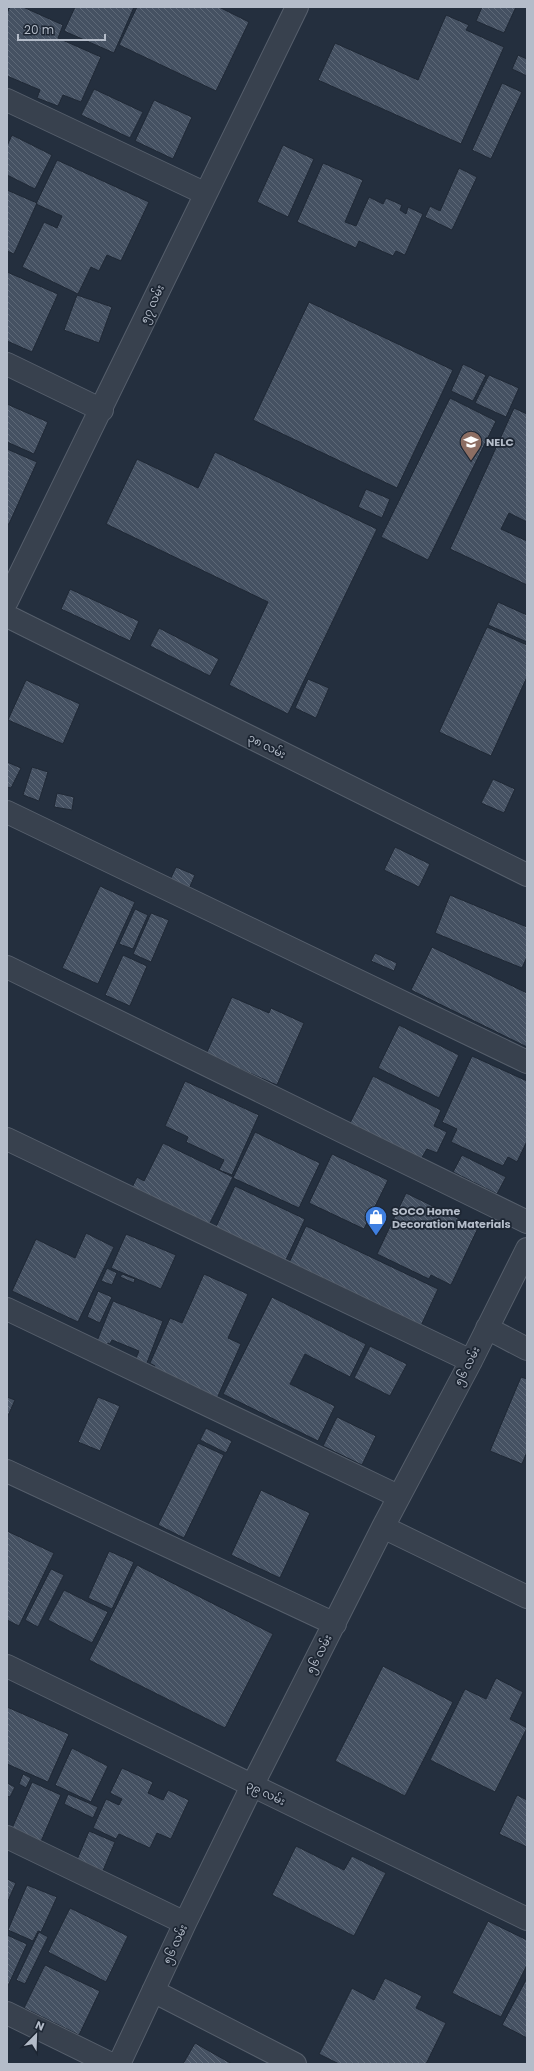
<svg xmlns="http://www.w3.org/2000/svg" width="534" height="2071" font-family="Poppins,'Noto Sans Myanmar',sans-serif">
  <defs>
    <pattern id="building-back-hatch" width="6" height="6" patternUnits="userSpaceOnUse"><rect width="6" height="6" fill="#455162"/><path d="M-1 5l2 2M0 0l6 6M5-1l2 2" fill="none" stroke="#5d6877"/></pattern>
  </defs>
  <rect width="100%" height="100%" fill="#242f3e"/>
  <path fill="url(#building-back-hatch)" stroke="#1f2835" d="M10,7H23L63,25L58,38L101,57L81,102L63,95L58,106L37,98L40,90L7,76V13Z
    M75,7H134L114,53L64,31Z
    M137,7H219L249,22L216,91L119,45Z
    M482,7H516L504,33L476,21Z
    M446,15L469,25L466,30L504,47L461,144L318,80L335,43L418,80Z
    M518,55L527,59V76L512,69Z
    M502,83L522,92L491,159L472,150Z
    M94,89L143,112L130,138L81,115Z
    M154,100L192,117L173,159L135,141Z
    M12,135L52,155L35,189L7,175V146Z
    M283,145L314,159L288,217L257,202Z
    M57,160L149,202L121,261L107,255L99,271L91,267L78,294L22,267L44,222L57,228L62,216L36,204Z
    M323,163L363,180L345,222L356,226L369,197L383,204L386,198L402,205L400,210L406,214L408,207L423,214L405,255L396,251L393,256L359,241L356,248L297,222Z
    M459,168L477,177L452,230L425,217L430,206L440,211Z
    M7,190L37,203L14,254L7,251Z
    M7,272L58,294L32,352L7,341Z
    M77,295L112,307L99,343L64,330Z
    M309,302L453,370L397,488L253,420Z
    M463,364L486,375L473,401L451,391Z
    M489,375L519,388L506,417L475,403Z
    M450,398L496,421L428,560L381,537Z
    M7,404L48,422L34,454L7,442Z
    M514,408L527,414V522L509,513L501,529L527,541V585L450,549Z
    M7,449L37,462L9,524H7Z
    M215,452L377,529L288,714L229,685L268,602L106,524L137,459L198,488Z
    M366,489L390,499L382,518L358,507Z
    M70,589L139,621L130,641L61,609Z
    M498,602L527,615V642L488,625Z
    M487,627L527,645V677L491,756L439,732Z
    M159,628L219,659L210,676L150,646Z
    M308,679L329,688L316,718L295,708Z
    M26,680L80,704L63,744L8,720Z
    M7,762L21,768L11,788L7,787Z
    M32,767L48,772L39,801L23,795Z
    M493,779L515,789L504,813L481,803Z
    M57,793L74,797L72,810L54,807Z
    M395,847L430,864L419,887L384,870Z
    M176,867L195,875L188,891L169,882Z
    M100,886L135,902L98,984L62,968Z
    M450,895L527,927V957L522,968L435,933Z
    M135,909L148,915L133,949L119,944Z
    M151,913L169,920L151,962L133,954Z
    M432,947L527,993V1047L411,990Z
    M375,953L397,963L394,971L371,961Z
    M123,955L147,966L130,1006L105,995Z
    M232,997L269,1013L271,1008L304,1023L277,1085L206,1054Z
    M399,1025L459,1055L439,1098L378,1068Z
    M472,1056L527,1081V1141L517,1162L508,1157L503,1166L451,1142L457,1129L442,1122Z
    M373,1076L441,1110L434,1126L447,1132L437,1153L427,1149L421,1159L350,1123Z
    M185,1081L259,1115L232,1175L219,1170L224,1160L186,1142L188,1137L165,1126Z
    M255,1132L320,1163L299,1208L233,1178Z
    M163,1143L233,1177L206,1231L129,1194L137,1177L144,1181Z
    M332,1154L388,1180L364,1229L309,1203Z
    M462,1155L506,1177L497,1194L453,1172Z
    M235,1186L305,1219L285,1262L215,1229Z
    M406,1193L478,1228L451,1285L431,1275L429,1279L377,1254Z
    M306,1226L438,1289L419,1330L287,1267Z
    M86,1233L114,1247L78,1322L12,1291L36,1239L75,1258Z
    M126,1234L176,1255L161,1289L111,1268Z
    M107,1268L117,1273L112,1285L101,1281Z
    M122,1274L135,1279L134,1283L120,1277Z
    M204,1274L248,1294L228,1338L241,1344L215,1403L151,1374L155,1366L150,1363L170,1318L182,1323Z
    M98,1291L112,1297L100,1323L87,1317Z
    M272,1297L366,1344L350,1377L305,1354L290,1384L335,1406L318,1441L223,1394Z
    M113,1301L163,1321L145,1368L134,1363L139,1351L112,1340L110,1344L108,1343L105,1350L95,1346Z
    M370,1346L407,1364L390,1396L354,1378Z
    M521,1377L527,1379V1452L522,1464L490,1451Z
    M7,1397L15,1400L7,1418Z
    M98,1397L120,1406L100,1451L78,1442Z
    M337,1417L376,1436L362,1465L323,1446Z
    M206,1428L232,1441L226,1453L200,1440Z
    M198,1443L224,1455L184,1538L158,1525Z
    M261,1490L310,1513L280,1578L231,1555Z
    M7,1531L54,1553L19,1626L7,1620Z
    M109,1551L134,1562L112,1609L88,1598Z
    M137,1565L273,1634L225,1728L89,1660Z
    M51,1569L64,1575L38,1627L25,1620Z
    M64,1590L108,1612L92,1643L48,1620Z
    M383,1666L453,1702L405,1796L335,1761Z
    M496,1678L523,1692L510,1719L527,1728L495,1792L430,1760L465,1689L486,1699Z
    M7,1707L69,1734L48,1782L7,1764Z
    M72,1748L108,1766L91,1802L55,1785Z
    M122,1768L153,1782L148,1793L163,1800L168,1790L189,1800L171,1839L157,1833L150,1848L119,1834L116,1839L93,1828L106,1799L119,1805L122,1799L110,1793Z
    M23,1774L31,1778L26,1788L19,1784Z
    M32,1782L61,1795L39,1846L10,1833Z
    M7,1783L15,1787L10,1797L7,1796Z
    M68,1794L98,1807L93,1818L64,1804Z
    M517,1795L527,1800V1847L499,1834Z
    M89,1831L115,1842L102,1873L76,1862Z
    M296,1846L344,1870L352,1856L386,1873L354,1936L272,1895Z
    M7,1879L16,1883L7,1903Z
    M27,1885L57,1897L41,1932L38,1931L33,1941L8,1930Z
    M70,1908L128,1936L106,1982L48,1952Z
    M488,1921L527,1940V1965L501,2017L452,1993Z
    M39,1932L48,1937L25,1984L16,1980Z
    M7,1935L27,1944L8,1986H7Z
    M45,1965L100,1991L79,2035L24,2008Z
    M385,1978L422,1996L416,2008L446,2023L426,2064H339L319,2054L352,1988L374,2000Z
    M527,1978V2038L502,2025Z
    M195,2043L232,2064H183Z"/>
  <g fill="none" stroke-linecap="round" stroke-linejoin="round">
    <g stroke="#565f6c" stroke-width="24">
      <path id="street" d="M7,100L204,193
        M7,364L102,410
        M7,601C105,403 199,204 297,7
        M7,616L527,875
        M7,812L527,1062
        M7,967L527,1222
        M7,1139L471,1361
        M7,1309L398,1496
        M487,1328L527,1349
        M7,1471L335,1624
        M383,1527L527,1597
        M7,1666L527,1919
        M7,1837L185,1923
        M153,1991L295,2064
        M7,2013L111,2064
        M119,2064L185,1923L252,1786L383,1527L471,1361L527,1249"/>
    </g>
    <use href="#street" stroke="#38414e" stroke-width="22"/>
  </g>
  <defs>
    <g id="school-pin" transform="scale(1.15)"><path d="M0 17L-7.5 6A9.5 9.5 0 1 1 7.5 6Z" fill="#8d6e63" stroke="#1d2633"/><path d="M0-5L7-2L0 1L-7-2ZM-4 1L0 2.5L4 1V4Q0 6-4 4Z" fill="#fff"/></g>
    <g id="shop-pin" transform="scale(1.15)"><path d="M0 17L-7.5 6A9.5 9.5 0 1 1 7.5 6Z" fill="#3f7fe0" stroke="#1d2633"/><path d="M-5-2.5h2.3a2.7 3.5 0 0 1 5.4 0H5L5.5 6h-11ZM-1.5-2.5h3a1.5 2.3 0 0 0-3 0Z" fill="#fff"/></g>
  </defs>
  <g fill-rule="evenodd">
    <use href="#school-pin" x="471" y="442"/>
    <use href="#shop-pin" x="376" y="1217"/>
  </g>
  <g text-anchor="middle" stroke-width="3.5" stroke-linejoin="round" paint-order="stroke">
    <g font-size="11" fill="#b4bcc9" stroke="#1d2633">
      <text transform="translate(152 304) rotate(-65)" y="4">၅၇ လမ်း</text>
      <text transform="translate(267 746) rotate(27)" y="4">၃၈ လမ်း</text>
      <text transform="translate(467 1366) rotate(-63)" y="4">၅၆ လမ်း</text>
      <text transform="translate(319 1654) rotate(-63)" y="4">၅၆ လမ်း</text>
      <text transform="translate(266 1793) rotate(26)" y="4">၃၉ လမ်း</text>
      <text transform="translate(175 1944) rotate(-65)" y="4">၅၆ လမ်း</text>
    </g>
    <g font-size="11" font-weight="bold" fill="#b4bcc9" stroke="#1d2633" text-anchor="start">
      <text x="486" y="446">NELC</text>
      <text x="392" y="1215">SOCO Home<tspan x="392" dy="13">Decoration Materials</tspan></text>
    </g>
  </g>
  <rect width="534" height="2071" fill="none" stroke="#b4bcc9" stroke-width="16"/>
  <g transform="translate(36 2035) rotate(23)" stroke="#1d2633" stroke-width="3" paint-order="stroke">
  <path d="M0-3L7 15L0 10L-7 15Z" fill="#b4bcc9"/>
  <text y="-6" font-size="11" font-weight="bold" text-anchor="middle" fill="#b4bcc9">N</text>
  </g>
  <path d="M18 34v6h87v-6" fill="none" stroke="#b4bcc9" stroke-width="2"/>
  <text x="24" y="34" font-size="12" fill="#b4bcc9" stroke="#1d2633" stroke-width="3" paint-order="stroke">20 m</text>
</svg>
